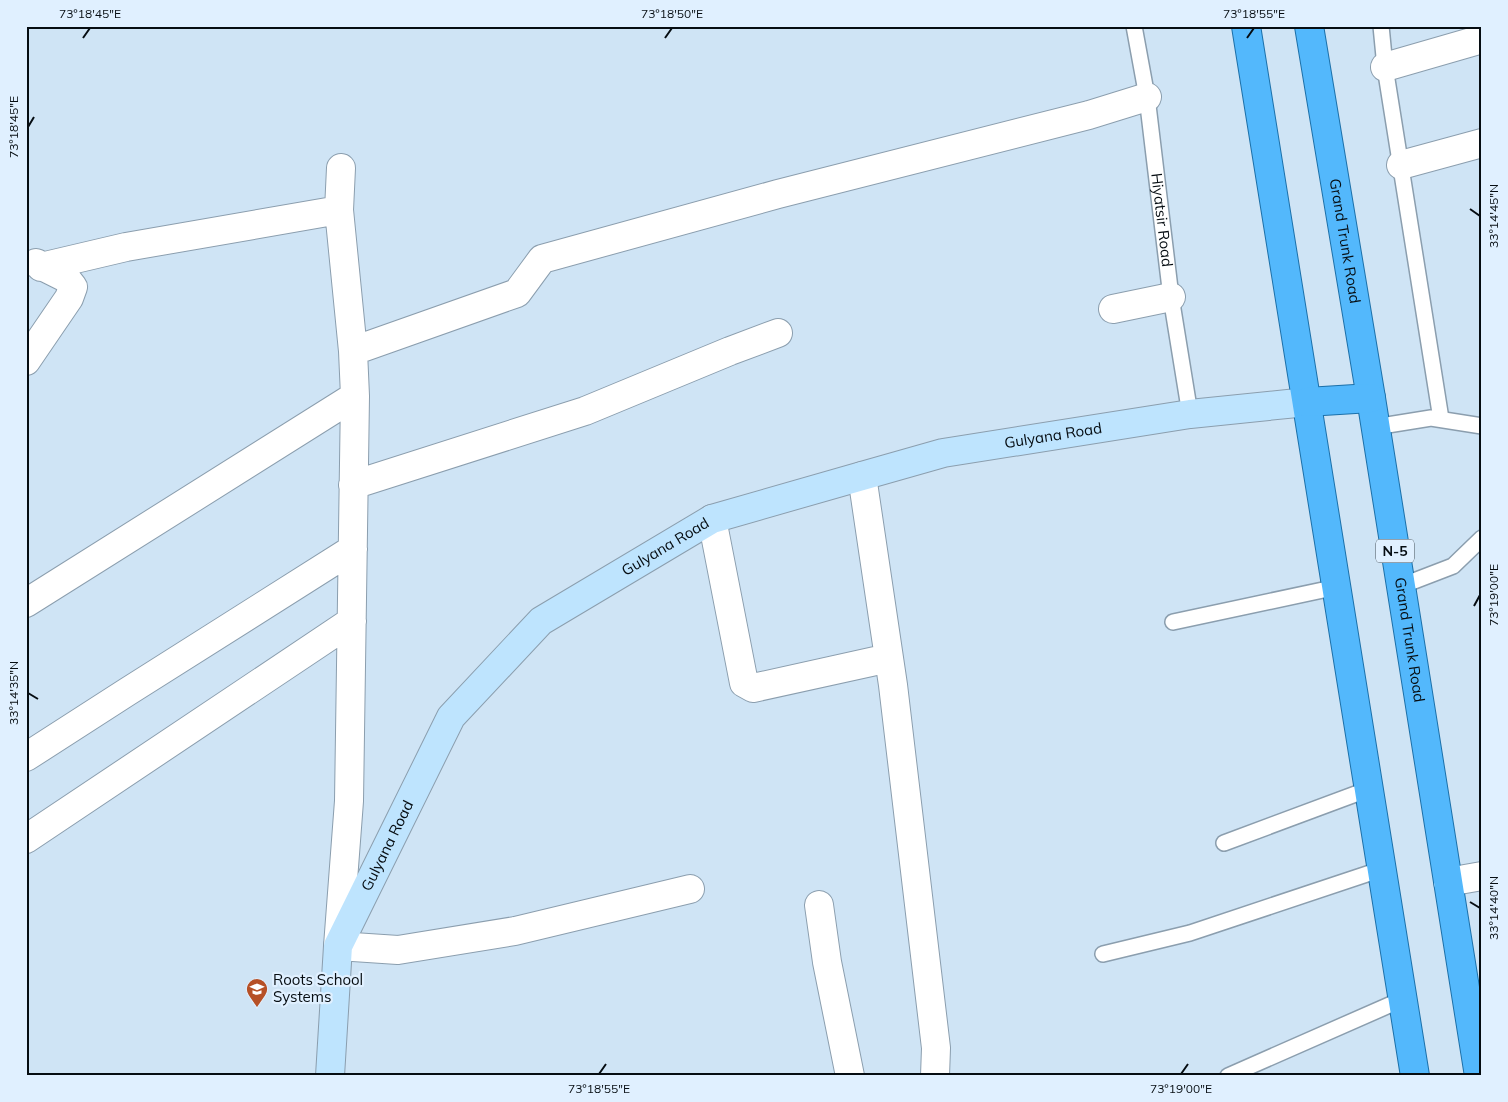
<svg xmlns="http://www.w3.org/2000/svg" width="1508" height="1102" font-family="Mulish,sans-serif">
  <rect width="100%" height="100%" fill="#cfe4f5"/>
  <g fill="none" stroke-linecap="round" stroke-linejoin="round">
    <g stroke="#8b9eae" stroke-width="18">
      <g id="service">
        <path id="s1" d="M1134,26L1147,97L1171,297L1190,414"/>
        <path d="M1381,26L1385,67L1441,419"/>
        <path d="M1375,427L1431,418L1482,426"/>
        <path d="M1401,586L1453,566L1482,538"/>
        <path d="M1173,622L1337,587"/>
        <path d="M1224,843L1369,789"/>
        <path d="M1103,954L1190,933L1382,869"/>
        <path d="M1228,1076L1403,999"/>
      </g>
    </g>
    <g stroke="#8b9eae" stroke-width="30">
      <path id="minor" d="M1385,67L1482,39
        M1401,165L1482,143
        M341,168L339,210L353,351L355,396L349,801L338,946L398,950L515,931L690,889
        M41,267L126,247L339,210
        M1113,309L1171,297
        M353,351L517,293L542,259L778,194L1089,115L1147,97
        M26,361L69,298L73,287L66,278L36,263
        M862,476L893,685L936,1048L935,1076
        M353,485L585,411L730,351L778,333
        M712,519L744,683L753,688L889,658
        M26,603L355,396
        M26,757L127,692L353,549
        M26,839L352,621
        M1448,882L1482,876
        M819,905L827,962L850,1076"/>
    </g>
    <g stroke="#8b9eae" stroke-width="30">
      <g id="secondary">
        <path id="s2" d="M330,1076L338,946L451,717L541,621L712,519L862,476L943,453L1190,414L1307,402"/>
      </g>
    </g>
    <g stroke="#1c70a9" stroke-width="30">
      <g id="trunk">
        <path d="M1246,26L1415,1076"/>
        <path id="s3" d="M1309,26L1371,398L1479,1076"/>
        <path d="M1307,402L1371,398"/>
      </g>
    </g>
    <use href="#service" stroke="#fff" stroke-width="15"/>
    <use href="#minor" stroke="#fff" stroke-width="28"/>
    <use href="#secondary" stroke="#bee4fe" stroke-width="28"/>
    <use href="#trunk" stroke="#53b8fc" stroke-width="28"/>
  </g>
  <path fill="none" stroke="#060d12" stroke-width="2" d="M83,38L90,28M665,38L672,28M1247,38L1254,28M28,127L34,117M1470,209L1480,216M1474,606L1480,595M28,693L38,699M1470,902L1480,908M599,1074L606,1064M1181,1074L1188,1064"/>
  <defs>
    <g id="school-pin" transform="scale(1.125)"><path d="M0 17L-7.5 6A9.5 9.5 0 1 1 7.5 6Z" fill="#b65026" stroke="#e0f0ff"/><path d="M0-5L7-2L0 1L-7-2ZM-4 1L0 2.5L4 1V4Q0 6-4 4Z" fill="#fff"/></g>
  </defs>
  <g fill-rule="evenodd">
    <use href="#school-pin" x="257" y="989"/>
  </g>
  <g text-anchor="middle" stroke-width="4.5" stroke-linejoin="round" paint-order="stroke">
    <rect fill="#e0f0ff" stroke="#475159" stroke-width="1" x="1376" y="539.5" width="38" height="23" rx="4"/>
    <g font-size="14" font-weight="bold" fill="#060d12">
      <text x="1395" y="556">N-5</text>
    </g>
    <g font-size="15" fill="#060d12" stroke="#e0f0ff">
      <text dy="5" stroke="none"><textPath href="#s1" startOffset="196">Hiyatsir Road</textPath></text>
      <text dy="5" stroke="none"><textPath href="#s3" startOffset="218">Grand Trunk Road</textPath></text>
      <text dy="5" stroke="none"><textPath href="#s2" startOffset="1068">Gulyana Road</textPath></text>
      <text dy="5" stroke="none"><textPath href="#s2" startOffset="662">Gulyana Road</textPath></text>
      <text dy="5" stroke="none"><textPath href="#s3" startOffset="622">Grand Trunk Road</textPath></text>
      <text dy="5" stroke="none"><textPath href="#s2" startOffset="242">Gulyana Road</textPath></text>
    </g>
    <g font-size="15" fill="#060d12" stroke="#e0f0ff" text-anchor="start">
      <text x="273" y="985">Roots School<tspan x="273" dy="17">Systems</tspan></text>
    </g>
  </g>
  <rect width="1508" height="1102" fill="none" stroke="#e0f0ff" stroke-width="55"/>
  <rect x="28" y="28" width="1452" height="1046" fill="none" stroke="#060d12" stroke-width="2"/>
  <g font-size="12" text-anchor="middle" fill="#060d12">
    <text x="90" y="18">73°18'45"E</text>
    <text x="672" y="18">73°18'50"E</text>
    <text x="1254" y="18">73°18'55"E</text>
    <text transform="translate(14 127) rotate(-90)" y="4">73°18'45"E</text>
    <text transform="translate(1494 216) rotate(-90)" y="4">33°14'45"N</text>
    <text transform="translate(1494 595) rotate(-90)" y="4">73°19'00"E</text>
    <text transform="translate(14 693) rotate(-90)" y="4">33°14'35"N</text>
    <text transform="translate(1494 908) rotate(-90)" y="4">33°14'40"N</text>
    <text x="599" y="1093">73°18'55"E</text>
    <text x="1181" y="1093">73°19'00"E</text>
  </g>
</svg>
